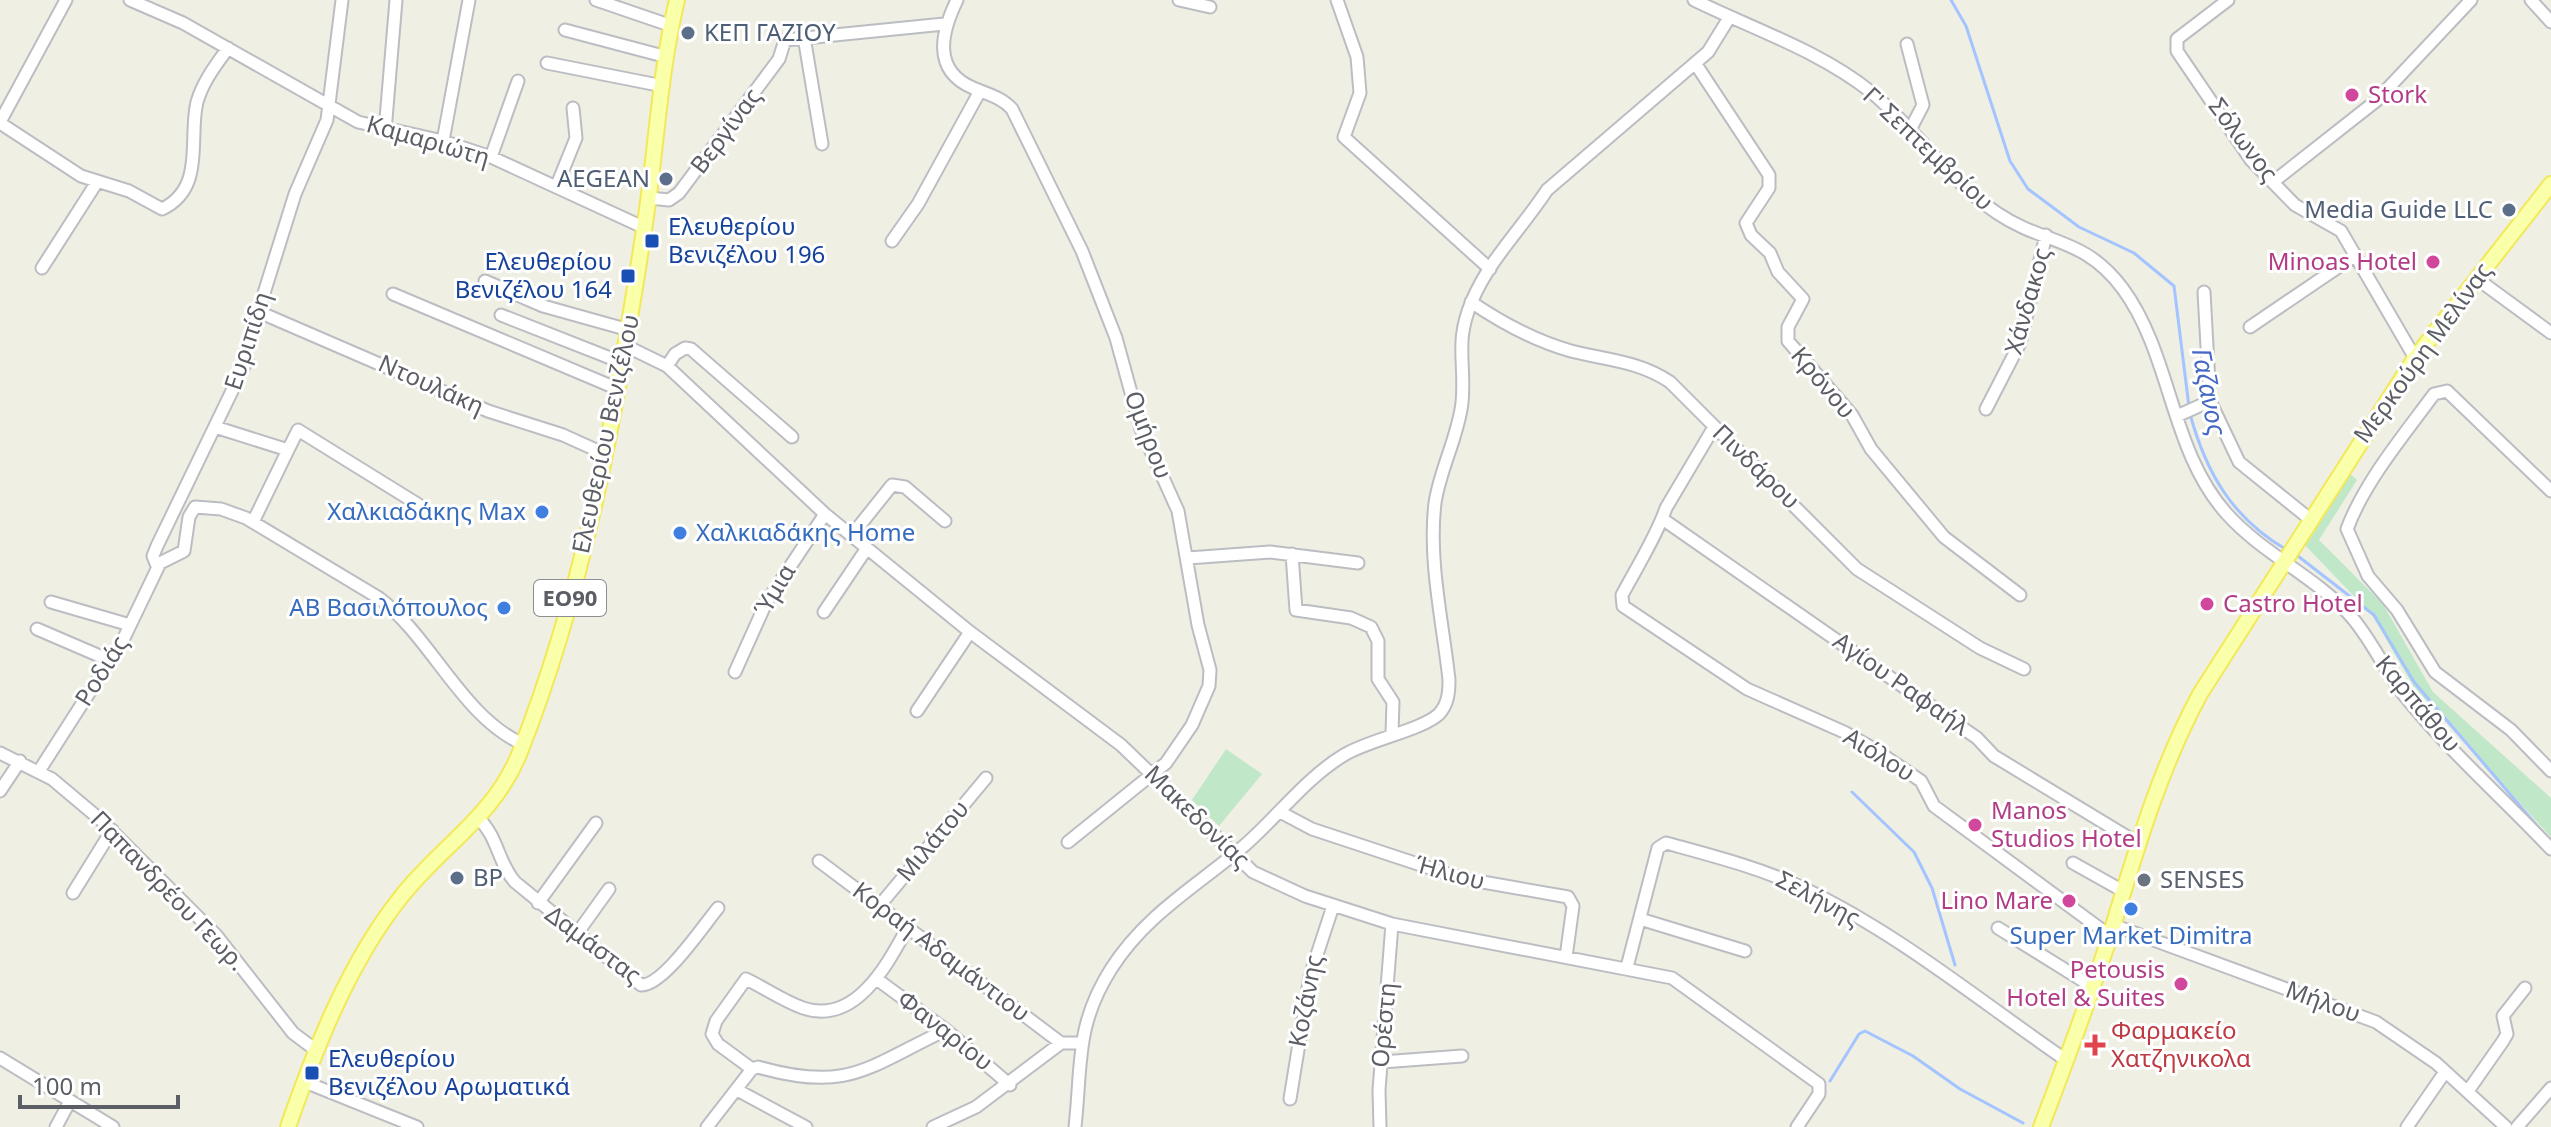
<svg xmlns="http://www.w3.org/2000/svg" width="2551" height="1127" font-family="'Noto Sans',sans-serif">
  <rect width="100%" height="100%" fill="#efefe4"/>
  <path fill="#c1e7c9" d="M2347,471L2357,480L2319,540L2383,604L2433,692L2551,798V837L2414,687L2372,615L2302,542Z
    M1226,749L1262,774L1219,826L1192,800Z"/>
  <g fill="none" stroke-linecap="round" stroke-linejoin="round">
    <path stroke="#a4c4ff" stroke-width="3" d="M1951,0L1966,26L2010,161L2028,189L2079,227L2134,253L2174,286L2189,407
      M2190,414C2206,473 2233,519 2287,550
      M2294,553L2374,615L2414,682L2545,835
      M1852,792L1914,852L1932,888L1955,965
      M1830,1081L1859,1034L1865,1031L1913,1056L1960,1089L2023,1123"/>
    <g stroke="#bcbdc3" stroke-width="15">
      <path id="minor" d="M130,0L183,23L358,122L443,141L491,157L645,228
        M596,0L672,26
        M957,0C942,31 931,70 973,88C987,94 1001,97 1012,109L1082,251L1116,338L1141,429L1178,511L1198,625L1210,670L1209,686L1192,725L1166,763L1068,842
        M1179,0L1210,7
        M1337,0L1357,57L1360,93L1344,137L1490,269
        M1694,0C1753,29 1820,51 1871,92C1916,129 1948,180 1997,213C2044,245 2084,236 2123,289C2172,356 2170,451 2227,514C2262,553 2312,575 2348,613C2370,636 2384,670 2404,695C2448,750 2503,798 2551,849
        M2228,0L2177,39V51L2251,160L2295,205L2341,231L2415,358
        M2531,0L2551,22
        M565,30L667,57
        M804,37L822,144
        M1907,44L1923,105L1910,130
        M547,63L663,86
        M1695,63L1769,175V188L1746,223L1751,235L1770,253L1778,272L1803,299L1788,327V341L1852,415L1871,449L1944,537L2020,595
        M0,122L66,0
        M0,123L81,176L129,191L162,209C206,188 188,138 197,102C203,81 216,65 228,48
        M385,131L396,0
        M443,141L469,0
        M491,157L518,81
        M2273,182L2376,101L2471,0
        M557,185L576,138L573,108
        M649,198L669,200L679,193L779,59L785,40L944,24
        M892,241L918,204L980,91
        M42,268L97,182
        M2476,278L2551,333
        M485,281L543,306L629,330
        M2204,292L2210,401L2239,462L2311,520
        M393,294L618,389
        M1471,302C1502,323 1535,341 1571,351C1606,360 1639,361 1670,382L1857,569L1980,648L2024,669
        M259,312L488,411L563,435L605,454
        M501,315L623,363
        M2250,327L2356,255
        M626,346L667,366L825,514L970,632L1121,745L1253,872L1305,896L1392,924L1672,978L1819,1084V1094L1797,1127
        M667,366L675,354L685,348L691,349L792,437
        M1986,409L2020,343L2046,235
        M2177,416L2210,401
        M215,427L288,450L298,430L419,505
        M1714,427L1666,508C1657,535 1637,567 1622,595L1623,606L1747,689L1844,732L1874,749L1921,781L1934,806L2110,936
        M2551,491L2447,391L2434,394C2404,435 2365,481 2347,529L2368,576L2397,610L2435,672L2511,730L2551,771
        M1664,520L1977,738L1994,756L2139,844
        M253,522L288,450
        M852,535L892,485L905,487L945,521
        M1292,554L1296,610L1351,618L1371,627L1378,641V679L1393,702L1392,733
        M1188,558L1270,552L1358,563
        M157,566L153,556L157,546L247,360L245,354L295,194L327,120L342,0
        M51,602L130,625
        M824,612L867,548
        M37,629L109,660
        M735,672L766,603L825,514
        M917,711L970,632
        M0,753L52,779L102,821L216,935L293,1033L317,1051
        M39,771L123,640L160,563L184,551L189,517L195,507L221,509L246,518L379,598C431,637 463,718 523,744
        M0,791L20,761
        M1280,812L1312,829L1460,878L1568,897L1573,906L1566,957
        M479,819C498,837 498,863 515,882L641,985C663,986 703,926 718,908
        M819,861L1061,1043
        M2073,863L2123,891
        M73,893L112,830
        M538,903L596,823
        M880,905L986,778
        M1640,919L1745,951
        M2113,925L2376,1022L2436,1063L2506,1127
        M1998,928L2093,987
        M576,935L609,889
        M1627,967L1658,848L1666,843C1713,856 1761,868 1805,889C1898,933 1981,1002 2066,1060
        M878,980L946,1030L1010,1085
        M0,1058L113,1127
        M1382,1062L1462,1056
        M752,1069L718,1044L712,1034L716,1021L746,979C765,988 783,1001 803,1008C856,1026 888,963 908,927
        M752,1069L758,1067C849,1093 867,1067 946,1030
        M305,1082L417,1127
        M737,1090L806,1127
        M2468,1091L2503,1041L2507,1034L2503,1016L2525,988
        M1290,1099L1310,976L1333,906
        M56,1127L70,1101
        M707,1127L752,1069
        M933,1127L976,1107L1061,1043H1080
        M1075,1127C1082,1064 1075,1026 1111,969C1146,914 1197,886 1245,845C1278,816 1306,778 1344,755C1368,740 1422,730 1439,714C1448,704 1449,693 1449,680C1443,623 1428,561 1435,503C1440,469 1458,437 1462,403C1466,362 1454,343 1472,301C1489,260 1523,227 1547,190L1708,52L1729,18
        M1380,1127L1379,1090L1392,924
        M2407,1127L2445,1072
        M2517,1127L2551,1088"/>
    </g>
    <g stroke="#f2e95a" stroke-width="18">
      <path id="major" d="M288,1127C315,1049 349,962 401,897C441,846 495,816 520,752C586,585 617,406 644,230C656,154 659,75 677,0
        M2041,1127C2065,1064 2089,1000 2110,936C2135,854 2159,770 2200,694L2415,358L2551,184"/>
    </g>
    <use href="#minor" stroke="#fff" stroke-width="11"/>
    <use href="#major" stroke="#faffa9" stroke-width="14"/>
  </g>
  <g fill="#5c6f8a" stroke="#fff" stroke-width="3">
    <circle cx="688" cy="33" r="8"/>
    <circle cx="666" cy="179" r="8"/>
    <circle cx="2509" cy="210" r="8"/>
    <circle cx="457" cy="878" r="8"/>
  </g>
  <g fill="#d1479c" stroke="#fff" stroke-width="3">
    <circle cx="2352" cy="95" r="8"/>
    <circle cx="2433" cy="262" r="8"/>
    <circle cx="2207" cy="604" r="8"/>
    <circle cx="1975" cy="825" r="8"/>
    <circle cx="2069" cy="901" r="8"/>
    <circle cx="2181" cy="984" r="8"/>
  </g>
  <g fill="#1a4fb4" stroke="#fff" stroke-width="3">
    <rect x="644" y="233" width="16" height="16" rx="4"/>
    <rect x="620" y="268" width="16" height="16" rx="4"/>
    <rect x="304" y="1065" width="16" height="16" rx="4"/>
  </g>
  <g fill="#3f7fe0" stroke="#fff" stroke-width="3">
    <circle cx="542" cy="512" r="8"/>
    <circle cx="680" cy="533" r="8"/>
    <circle cx="504" cy="608" r="8"/>
    <circle cx="2131" cy="909" r="8"/>
  </g>
  <circle fill="#6b7280" stroke="#fff" stroke-width="3" cx="2144" cy="880" r="8"/>
  <path fill="#e0444e" stroke="#fff" stroke-width="3" d="M2091 1033h8v8h8v8h-8v8h-8v-8h-8v-8h8z"/>
  <g text-anchor="middle" stroke-width="6" stroke-linejoin="round" paint-order="stroke">
    <rect fill="#fff" stroke="#8d8e93" stroke-width="2" x="534" y="580" width="72" height="36" rx="6"/>
    <g font-size="22" font-weight="bold" fill="#5c5e65">
      <text x="570" y="606">ΕΟ90</text>
    </g>
    <g font-size="24" fill="#4e5e75" stroke="#fff" text-anchor="start">
      <text x="704" y="41">ΚΕΠ ΓΑΖΙΟΥ</text>
      <text x="650" y="187" text-anchor="end">AEGEAN</text>
      <text x="2493" y="218" text-anchor="end">Media Guide LLC</text>
      <text x="473" y="886">BP</text>
    </g>
    <g font-size="24" fill="#b23c85" stroke="#fff" text-anchor="start">
      <text x="2368" y="103">Stork</text>
      <text x="2417" y="270" text-anchor="end">Minoas Hotel</text>
      <text x="2223" y="612">Castro Hotel</text>
      <text x="1991" y="819">Manos<tspan x="1991" dy="28">Studios Hotel</tspan></text>
      <text x="2053" y="909" text-anchor="end">Lino Mare</text>
      <text x="2165" y="978" text-anchor="end">Petousis<tspan x="2165" dy="28">Hotel &amp; Suites</tspan></text>
    </g>
    <g font-size="24" fill="#5c5e65" stroke="#fff">
      <text transform="translate(726 131) rotate(-53)" y="8">Βεργίνας</text>
      <text transform="translate(2243 140) rotate(53)" y="8">Σόλωνος</text>
      <text transform="translate(428 141) rotate(16)" y="8">Καμαριώτη</text>
      <text transform="translate(1928 149) rotate(43)" y="8">Γ' Σεπτεμβρίου</text>
      <text transform="translate(2028 301) rotate(-74)" y="8">Χάνδακος</text>
      <text transform="translate(248 341) rotate(-72)" y="8">Ευριπίδη</text>
      <text transform="translate(2423 353) rotate(-54)" y="8">Μερκούρη Μελίνας</text>
      <text transform="translate(1823 383) rotate(50)" y="8">Κρόνου</text>
      <text transform="translate(431 385) rotate(24)" y="8">Ντουλάκη</text>
      <text transform="translate(606 434) rotate(-78)" y="8">Ελευθερίου Βενιζέλου</text>
      <text transform="translate(1148 435) rotate(69)" y="8">Ομήρου</text>
      <text transform="translate(1756 467) rotate(44)" y="8">Πινδάρου</text>
      <text transform="translate(775 590) rotate(-59)" y="8">Ύμια</text>
      <text transform="translate(102 671) rotate(-58)" y="8">Ροδιάς</text>
      <text transform="translate(1901 684) rotate(35)" y="8">Αγίου Ραφαήλ</text>
      <text transform="translate(2418 704) rotate(50)" y="8">Καρπάθου</text>
      <text transform="translate(1879 755) rotate(32)" y="8">Αιόλου</text>
      <text transform="translate(1197 817) rotate(44)" y="8">Μακεδονίας</text>
      <text transform="translate(933 841) rotate(-50)" y="8">Μιλάτου</text>
      <text transform="translate(1450 873) rotate(15)" y="8">Ήλιου</text>
      <text transform="translate(168 891) rotate(46)" y="8">Παπανδρέου Γεωρ.</text>
      <text transform="translate(1818 899) rotate(28)" y="8">Σελήνης</text>
      <text transform="translate(593 945) rotate(37)" y="8">Δαμάστας</text>
      <text transform="translate(941 952) rotate(37)" y="8">Κοραή Αδαμάντιου</text>
      <text transform="translate(1306 1001) rotate(-79)" y="8">Κοζάνης</text>
      <text transform="translate(2323 1002) rotate(20)" y="8">Μήλου</text>
      <text transform="translate(1384 1025) rotate(-85)" y="8">Ορέστη</text>
      <text transform="translate(945 1031) rotate(38)" y="8">Φαναρίου</text>
    </g>
    <g font-size="24" fill="#164399" stroke="#fff" text-anchor="start">
      <text x="668" y="235">Ελευθερίου<tspan x="668" dy="28">Βενιζέλου 196</tspan></text>
      <text x="612" y="270" text-anchor="end">Ελευθερίου<tspan x="612" dy="28">Βενιζέλου 164</tspan></text>
      <text x="328" y="1067">Ελευθερίου<tspan x="328" dy="28">Βενιζέλου Αρωματικά</tspan></text>
    </g>
    <g font-size="24" fill="#366cbe" stroke="#fff" text-anchor="end">
      <text x="526" y="520">Χαλκιαδάκης Max</text>
      <text x="696" y="541" text-anchor="start">Χαλκιαδάκης Home</text>
      <text x="488" y="616">ΑΒ Βασιλόπουλος</text>
      <text x="2131" y="944" text-anchor="middle">Super Market Dimitra</text>
    </g>
    <g font-size="24" fill="#5b616d" stroke="#fff" text-anchor="start">
      <text x="2160" y="888">SENSES</text>
    </g>
    <g font-size="24" fill="#be3a42" stroke="#fff" text-anchor="start">
      <text x="2111" y="1039">Φαρμακείο<tspan x="2111" dy="28">Χατζηνικολα</tspan></text>
    </g>
    <g font-size="26" font-style="italic" fill="#4568c4" stroke="#fff">
      <text transform="translate(2209 392) rotate(79)" y="9">Γαζανος</text>
    </g>
  </g>
  <path d="M20 1095v12h158v-12" fill="none" stroke="#5c5e65" stroke-width="4"/>
  <text x="32" y="1095" font-size="24" fill="#5c5e65" stroke="#ffffff" stroke-width="6" paint-order="stroke">100 m</text>
</svg>
